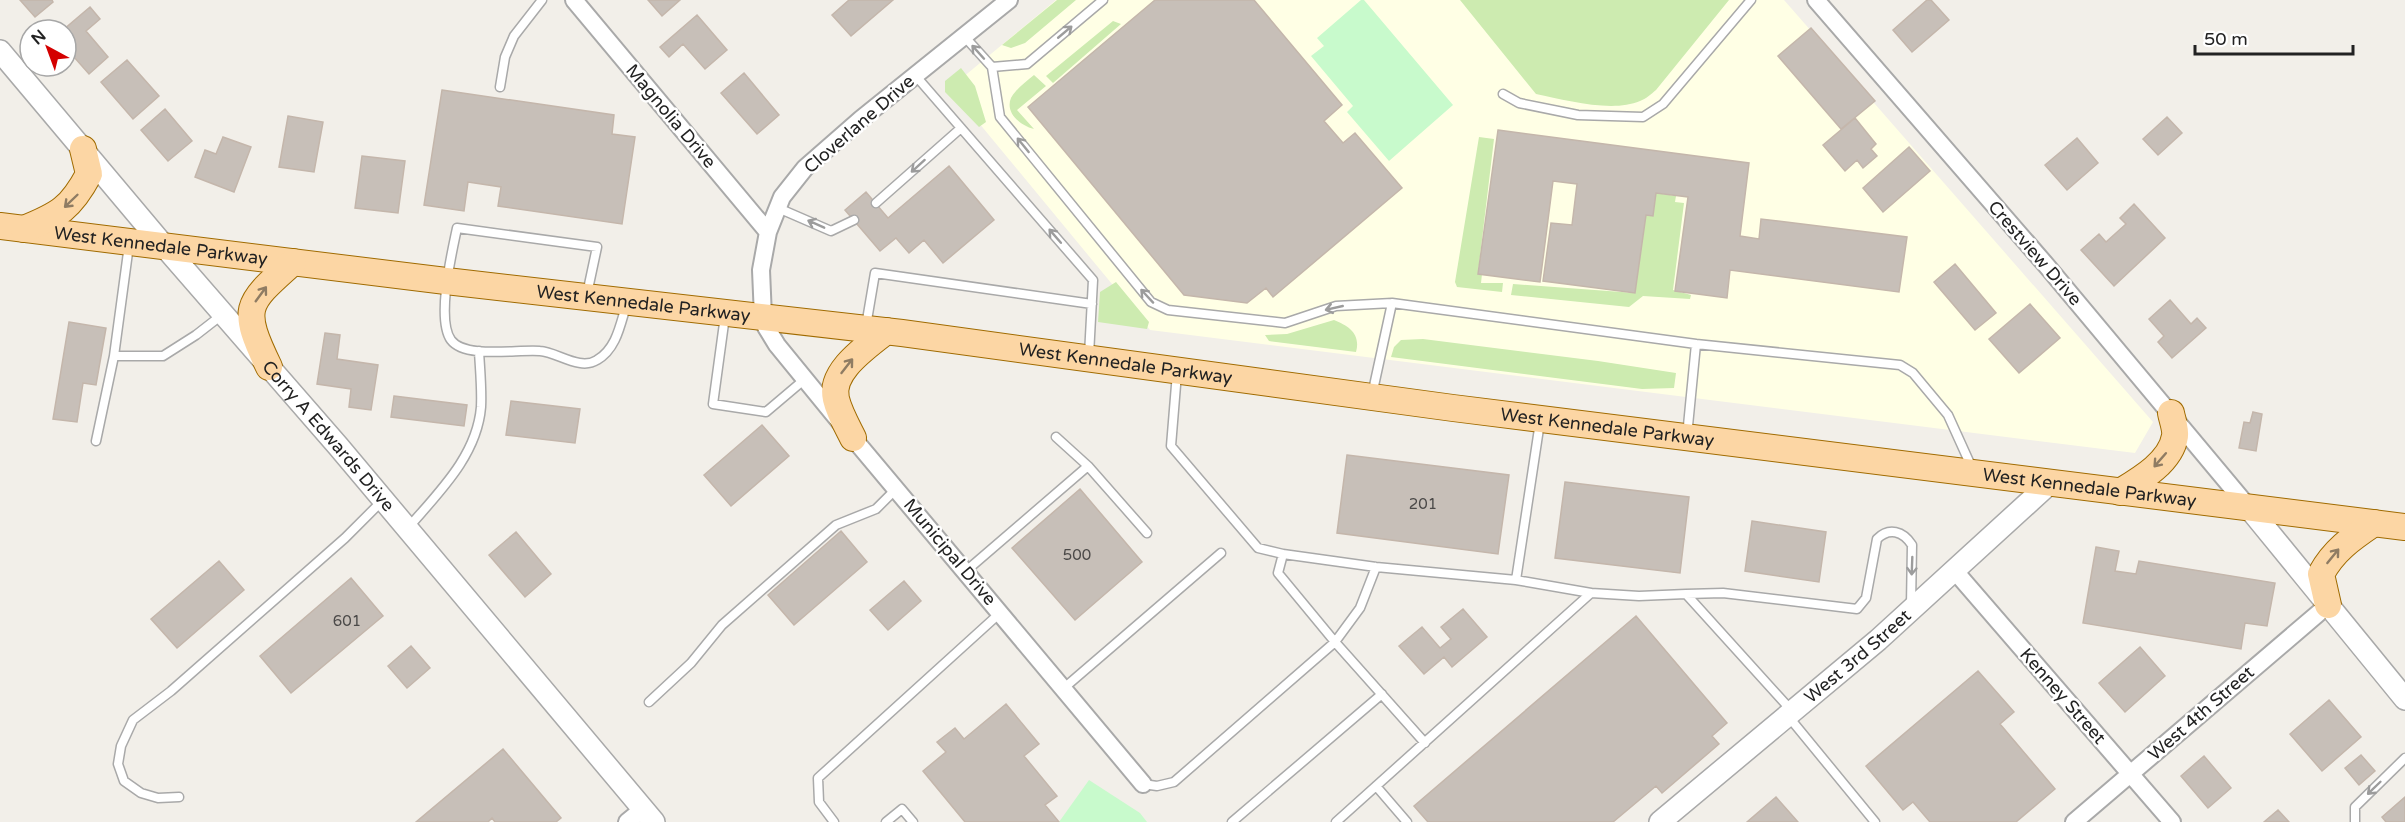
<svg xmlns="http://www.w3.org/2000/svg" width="2405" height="822" font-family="'Varela Round',sans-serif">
  <rect width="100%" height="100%" fill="#f2efe9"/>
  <path fill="#ffffe5" d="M1056,0H1784L2153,422L2135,453L1150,330L950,88Z"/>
  <path fill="#cdebb0" d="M1057,0H1076L1025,43L1011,48L1002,45Z
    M1460,0H1729L1656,90C1651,94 1646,99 1640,101C1612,113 1566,100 1536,94Z
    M1113,21L1121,24L1053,83L1046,76Z
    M961,68L975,86L986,122L979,127L945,92V81Z
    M1034,75L1046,86L1017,110L1034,129C1017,125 1000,107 1016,91C1021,85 1028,80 1034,75Z
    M1479,137L1494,139L1478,273L1482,274L1481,283H1503L1502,292L1457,287L1455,282Z
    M1656,193L1676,196L1675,202L1684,203L1673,290L1691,295L1690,299L1643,296L1629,307L1511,295L1513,284L1635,293L1646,215L1653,216Z
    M1116,282L1149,322L1147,329L1098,322L1100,292Z
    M1334,320C1349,326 1361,334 1356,352L1269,341L1265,335L1287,334Z
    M1423,339L1598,361L1676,373L1674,388L1642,389L1391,357L1394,347L1401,340Z"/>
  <path fill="#c8facc" d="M1361,0H1364L1453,105L1389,161L1347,112L1353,106L1311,56L1324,46L1317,38Z
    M1089,780L1140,813L1147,822H1059Z"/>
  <path fill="#c7bfb8" stroke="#c4b6ab" stroke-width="1.5" d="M20,0H52L53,2L35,17Z
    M648,0H680L662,16Z
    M849,0H893L851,36L832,15Z
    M1155,0H1254L1342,105L1324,121L1343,143L1355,133L1402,188L1273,297L1266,288L1247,303L1184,295L1028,107Z
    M1927,0H1931L1949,20L1912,52L1893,30Z
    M90,7L100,19L86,31L108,57L89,74L66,48V30H63Z
    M697,15L727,50L705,69L683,44L669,57L660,47Z
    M1811,28L1875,101L1841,129L1778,56Z
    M127,60L159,96L133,119L101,82Z
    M744,73L779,115L757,134L721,93Z
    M442,90L614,115L612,134L635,137L622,224L498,206L501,187L468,182L464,211L424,205Z
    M165,109L192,141L168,161L141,130Z
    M288,116L323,122L314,172L279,167Z
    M2167,117L2182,133L2158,155L2143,139Z
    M1855,118L1876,144L1871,149L1877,156L1863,168L1857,160L1845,171L1823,145Z
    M1498,130L1749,163L1740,236L1759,239L1761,219L1907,237L1899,292L1730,270L1727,298L1675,291L1688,197L1656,193L1653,216L1646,215L1635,293L1543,281L1551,223L1572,225L1577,184L1553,181L1540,282L1478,274Z
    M223,137L251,147L234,192L195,177L205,150L216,154Z
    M2077,138L2098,163L2067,190L2045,165Z
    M1909,147L1930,171L1883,212L1863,188Z
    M362,156L405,161L398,213L355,208Z
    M949,166L994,220L943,263L924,240L909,253L896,238L880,251L845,210L866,192L888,218Z
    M2134,204L2165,238L2114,286L2081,250L2099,234L2106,242L2126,224L2120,218Z
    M1955,264L1996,313L1975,330L1934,282Z
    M2170,300L2191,324L2197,318L2206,328L2172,358L2158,342L2164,336L2149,319Z
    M2030,304L2060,338L2019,373L1989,339Z
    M69,322L106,328L96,385L83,383L77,422L53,419Z
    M325,333L340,335L337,359L378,365L371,410L349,407L351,389L317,384Z
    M394,396L467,405L464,426L391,417Z
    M511,401L580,409L575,443L506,435Z
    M2253,412L2262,414L2256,451L2239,448L2244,422L2250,423Z
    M762,425L789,456L731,506L704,475Z
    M1347,455L1509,475L1498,554L1337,533Z
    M1565,482L1689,497L1680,573L1555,558Z
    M1080,489L1142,562L1075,620L1012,548Z
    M1752,521L1826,532L1819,582L1745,571Z
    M841,531L867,562L794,625L768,595Z
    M516,532L551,574L525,597L489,555Z
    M2096,547L2119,551L2115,571L2136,574L2139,561L2275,583L2267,626L2245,623L2241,649L2083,623Z
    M219,561L244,590L177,648L151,619Z
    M351,578L383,616L291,693L260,656Z
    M904,581L921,601L888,630L870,610Z
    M1463,609L1487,637L1452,667L1444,657L1424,674L1399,646L1422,627L1440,648L1451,639L1441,627Z
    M1636,616L1727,723L1712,736L1719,744L1662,793L1656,786L1613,822H1428L1414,806Z
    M411,646L430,668L407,688L388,666Z
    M2140,647L2165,676L2125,712L2099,683Z
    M1978,671L2014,712L2000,724L2055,789L2016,822H1930L1913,802L1903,810L1866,766Z
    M2329,700L2361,737L2322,771L2290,734Z
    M1006,704L1039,744L1024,756L1057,796L1045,805L1059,822H965L923,771L946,752L937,742L955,728L964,739Z
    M503,749L561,818L556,822H495L492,818L488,822H416Z
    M2361,755L2375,771L2359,785L2345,768Z
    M2204,756L2231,788L2208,808L2181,776Z
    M1776,797L1798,822H1747Z
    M2405,797V822H2386L2382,817Z
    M2278,810L2289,822H2264Z"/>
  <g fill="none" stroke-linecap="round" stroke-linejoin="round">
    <g stroke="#a9a9a9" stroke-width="11">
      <path id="service" d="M964,36L992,67L1000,117L1151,302L1168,310L1285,323L1336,306L1392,303
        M992,67L1027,64L1103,0
        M915,75L1093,280L1089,355
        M500,87L505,57L514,36L542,0
        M1503,94L1519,103L1578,115L1643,117L1663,104L1751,0
        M876,203L961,128
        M778,208L831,231L854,220
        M587,294L597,247L457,228C452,252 436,319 451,340C465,359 518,349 540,351C557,352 580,371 597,360C616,349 620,326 626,306
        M725,316L713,404L766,412L805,379
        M866,326L875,273L1092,304
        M114,356L129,245
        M1177,373L1171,446L1258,548L1283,554L1278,573L1335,642L1360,608L1376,567
        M1372,395L1392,303L1696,344
        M1687,436L1696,344L1900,365L1913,373L1948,415L1972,468
        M96,441L114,356H163L196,335L223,314
        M1088,466L1147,533
        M408,528C438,493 477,456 481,407C482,389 480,370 479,351
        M1283,554L1376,567L1516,580L1540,422
        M966,571L1088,466L1056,437
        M1591,593L1639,596L1686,594L1791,710
        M1686,594L1723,593L1857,609L1866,598L1877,539C1889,527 1903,531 1912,545L1911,605
        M1064,688L1221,553
        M649,702L691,663L722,625L836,525L876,509L896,489
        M1788,716L1875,822
        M1143,784L1157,786L1174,782L1335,642L1425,743
        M1376,786L1407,822
        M179,797L158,798L141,793L124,781L118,764L121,746L133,720L171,691L345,538L383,500
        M834,822L819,802L818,778L1000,613
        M886,822L902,809L913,822
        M1232,822L1382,694
        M1336,822L1591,593L1516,580
        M2355,822V807L2405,758"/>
    </g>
    <g stroke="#a9a9a9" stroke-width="20">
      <path id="minor" d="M574,0L768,232
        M1009,0L861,119L805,168L782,197L768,232L761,270L763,317L766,327L777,345L853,438L1143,784
        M1816,0L2046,265L2249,508
        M1954,570L2172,822
        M627,822L643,809
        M2074,822L2328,605"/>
    </g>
    <g stroke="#a9a9a9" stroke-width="24">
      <g id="tertiary">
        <path id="s1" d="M0,51L164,246L338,446L654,822"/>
        <path d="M2249,508L2405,699"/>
        <path id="s2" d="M1660,822L1878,640L2050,483"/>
      </g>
    </g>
    <g stroke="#a06b00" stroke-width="28">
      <g id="primary">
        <path id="s3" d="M0,226L446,281L902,333L1453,408L2405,527"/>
        <path d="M24,229C59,215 71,208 89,174L83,149"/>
        <path d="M269,367C240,307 246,304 293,262"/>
        <path d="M853,438C847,426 839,412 836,399C829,371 868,346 886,331"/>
        <path d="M2120,492C2140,480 2171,462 2175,436C2176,429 2172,419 2171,413"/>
        <path d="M2328,605L2321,574C2334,550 2352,538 2374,523"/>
      </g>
    </g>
    <use href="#service" stroke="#fff" stroke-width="8"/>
    <use href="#minor" stroke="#fff" stroke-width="16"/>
    <use href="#tertiary" stroke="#fff" stroke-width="21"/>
    <use href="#primary" stroke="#fcd6a4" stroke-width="26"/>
  </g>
  <defs><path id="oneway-shaft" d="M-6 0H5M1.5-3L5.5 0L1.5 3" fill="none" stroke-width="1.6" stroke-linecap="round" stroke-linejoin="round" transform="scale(1.5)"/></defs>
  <g stroke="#9c9c9c">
    <use href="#oneway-shaft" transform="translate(1065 32) rotate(-40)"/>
    <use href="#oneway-shaft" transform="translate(978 52) rotate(-132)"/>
    <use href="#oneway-shaft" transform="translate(1023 145) rotate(-129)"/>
    <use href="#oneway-shaft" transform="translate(918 166) rotate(138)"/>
    <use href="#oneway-shaft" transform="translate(816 224) rotate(-156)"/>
    <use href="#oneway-shaft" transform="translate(1055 236) rotate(-131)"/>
    <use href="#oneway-shaft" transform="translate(1147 296) rotate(-133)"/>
    <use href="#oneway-shaft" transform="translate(1334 308) rotate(167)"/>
    <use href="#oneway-shaft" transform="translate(1912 566) rotate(92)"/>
    <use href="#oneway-shaft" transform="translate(2374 788) rotate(136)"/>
  </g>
  <g stroke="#8f7c63">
    <use href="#oneway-shaft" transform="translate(71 201) rotate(136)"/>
    <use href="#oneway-shaft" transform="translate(261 294) rotate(-54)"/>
    <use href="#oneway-shaft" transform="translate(847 366) rotate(-52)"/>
    <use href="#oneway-shaft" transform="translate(2160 460) rotate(131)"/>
    <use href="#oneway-shaft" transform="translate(2333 556) rotate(-51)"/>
  </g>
  <g text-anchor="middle" stroke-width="5" stroke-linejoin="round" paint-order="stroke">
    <g font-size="15" fill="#4b4948">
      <text x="1423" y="509">201</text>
      <text x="1077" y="560">500</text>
      <text x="347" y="626">601</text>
    </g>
    <g font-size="18" fill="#222" stroke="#fff">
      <text transform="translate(671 116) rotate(50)" y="6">Magnolia Drive</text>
      <text transform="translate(859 124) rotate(-41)" y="6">Cloverlane Drive</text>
      <text dy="6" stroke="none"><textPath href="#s3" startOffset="162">West Kennedale Parkway</textPath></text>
      <text transform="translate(2035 253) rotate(49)" y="6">Crestview Drive</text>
      <text dy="6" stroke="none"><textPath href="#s3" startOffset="648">West Kennedale Parkway</textPath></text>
      <text dy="6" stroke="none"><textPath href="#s3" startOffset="1134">West Kennedale Parkway</textPath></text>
      <text dy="6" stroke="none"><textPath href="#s3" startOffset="1620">West Kennedale Parkway</textPath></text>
      <text dy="6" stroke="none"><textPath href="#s1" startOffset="506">Corry A Edwards Drive</textPath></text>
      <text dy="6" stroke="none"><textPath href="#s3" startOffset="2106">West Kennedale Parkway</textPath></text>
      <text transform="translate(950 552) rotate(50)" y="6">Municipal Drive</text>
      <text dy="6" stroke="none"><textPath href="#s2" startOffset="258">West 3rd Street</textPath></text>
      <text transform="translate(2063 696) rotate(49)" y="6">Kenney Street</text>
      <text transform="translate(2201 713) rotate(-41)" y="6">West 4th Street</text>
    </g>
  </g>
  <g transform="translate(48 48) rotate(319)"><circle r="28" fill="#ffffff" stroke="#a7a7a7" stroke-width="1.5"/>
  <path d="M0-4.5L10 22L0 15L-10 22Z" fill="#d40000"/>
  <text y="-9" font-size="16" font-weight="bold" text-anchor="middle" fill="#222222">N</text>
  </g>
  <path d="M2195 45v9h158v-9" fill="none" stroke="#222222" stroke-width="3"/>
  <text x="2204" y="45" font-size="18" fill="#222222" stroke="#ffffff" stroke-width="4.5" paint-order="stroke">50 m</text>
</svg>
